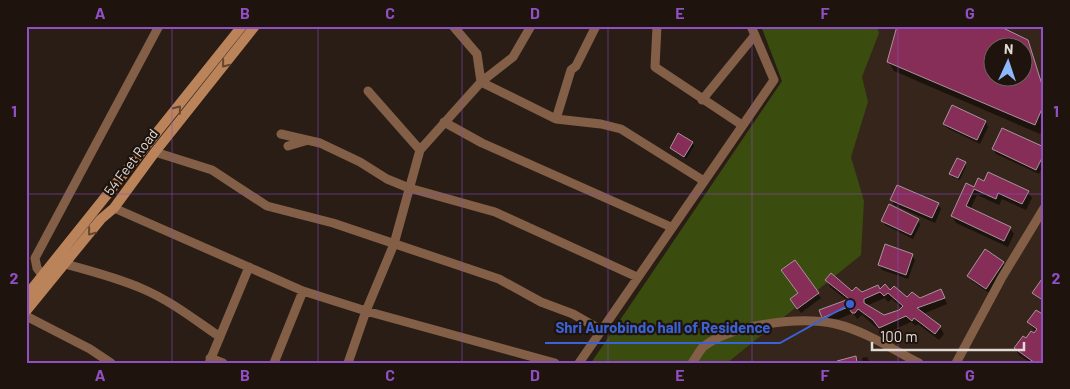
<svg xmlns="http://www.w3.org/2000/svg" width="1070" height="389" font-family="Barlow,sans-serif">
  <rect width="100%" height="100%" fill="#291d16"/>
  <path fill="#36251a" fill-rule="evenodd" d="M763,26H1044V363H591L782,81ZM992,48H1022V78H992Z"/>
  <path fill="#3a4d0e" d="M761,26H877L879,33L862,77L868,102L851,157L864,201L861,255L727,363H591L782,81Z"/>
  <path fill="#0007" fill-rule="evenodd" d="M1027,41L1044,95V125L1040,134L894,71L888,61ZM992,48H1022V78H992Z
    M953,106L986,122L988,127L980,144L947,128L944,124Z
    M692,143L694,146L686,159L671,148Z
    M1044,148V164L1039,174L996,154L993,149Z
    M965,163L966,166L960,180L952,177L951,174Z
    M974,188L1028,192L1032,198L1026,210L1002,199L999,205L977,195L970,210L1010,228L1014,234L1008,247L956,223L952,216Z
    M892,200L938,204L941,209L935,223L894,205Z
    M883,220H918L920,225L913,239L885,225Z
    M912,255L915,260L908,279L882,270L879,265Z
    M1003,263L1006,267L989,293L972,281L969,276Z
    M1044,278V303L1033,293Z
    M827,280L852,293L880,290L908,299L944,297L947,304L923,314L940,327L944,334L939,340L918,324L916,326L911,322L884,334L862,315L857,319L853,313L827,324L821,311L848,301L830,287ZM885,298L888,302L892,299L902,308L884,316L866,306Z
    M818,294L821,298L801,313L794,304Z
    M1036,312L1044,363H1031L1019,355L1015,348L1036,332L1028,322Z
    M867,357L870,363H863L862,358Z"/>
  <path fill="#862d58" stroke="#a7959c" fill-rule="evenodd" d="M897,26H999L1028,40L1044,91V104L1035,125L887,62ZM992,48H1022V78H992Z
    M952,105L986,121L977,140L943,124Z
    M1002,128L1044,147V154L1036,170L992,149Z
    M678,133L693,142L684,157L670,148Z
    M957,158L966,162L958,178L949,174Z
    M988,172L1029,191L1022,204L998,193L996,199L974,189L966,206L1011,227L1004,241L951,216L966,183L974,187L978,178L984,181Z
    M897,185L939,203L932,218L890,200Z
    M889,204L919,219L911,235L881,221Z
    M885,244L913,254L906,275L878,265Z
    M985,249L1004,262L986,289L967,276Z
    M795,260L819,293L797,309L790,299L798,293L781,270Z
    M831,273L852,291L856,287L862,292L878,285L880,289L885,284L890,290L894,286L907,297L912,292L920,298L941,289L945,298L917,308L941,326L935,334L914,318L912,321L906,316L879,328L873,320L858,309L855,313H852L848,307L822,318L819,310L849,299L825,280ZM880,292L884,296L888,293L903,306L899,310L884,315L864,303V299Z
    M1044,276V301L1032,293Z
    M1036,310L1044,315V363H1035L1014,348L1023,336L1026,338L1031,331L1034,333L1037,329L1027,322Z
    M856,356L857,363H837V361Z"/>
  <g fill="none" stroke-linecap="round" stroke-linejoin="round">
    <path stroke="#825f46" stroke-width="9" d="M453,26L477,54L481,82L556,119L601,124L621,129L704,181
      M657,26L655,67L742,125
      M702,100L755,35
      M556,119L571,70L576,66L596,26
      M444,122L482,143L671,227
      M281,134L320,143L360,162L387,179L409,188L495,212L637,277
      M288,146L305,141
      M420,150L481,82L513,57L531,26
      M155,152L212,170L267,206L333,223L499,279L541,302L573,314L601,330
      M114,208L303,291L366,311L555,363
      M65,264C91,271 118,278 143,289C171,301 195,320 220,337
      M43,276L37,268L35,258L159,26
      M26,316L90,349L111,363
      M210,358L223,363
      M209,363L249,267
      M274,363L303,291
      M348,363L366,311L394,244L420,150L368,91
      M579,363L774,80L751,26
      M692,363C696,358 699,351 703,347C732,324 801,316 836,324C865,331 892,349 919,363
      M956,363L1001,279L1044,208"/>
    <path stroke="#ba835a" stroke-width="10" d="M26,296L242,26
      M26,311L101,219L114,208L155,152L255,26"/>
  </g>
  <defs><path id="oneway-chevron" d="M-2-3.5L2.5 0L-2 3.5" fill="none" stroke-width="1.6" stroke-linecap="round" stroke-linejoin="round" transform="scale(1.25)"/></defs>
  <g stroke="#654630">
    <use href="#oneway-chevron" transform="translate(225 64) rotate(129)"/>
    <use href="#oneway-chevron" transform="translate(178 109) rotate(-51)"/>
    <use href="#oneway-chevron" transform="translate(91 232) rotate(129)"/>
  </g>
  <path fill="none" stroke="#904fc3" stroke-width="1" stroke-opacity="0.55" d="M172,26V363M318,26V363M462,26V363M608,26V363M752,26V363M898,26V363M26,194H1044"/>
  <g text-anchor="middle" stroke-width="4.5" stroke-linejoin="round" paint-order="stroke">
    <g font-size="14" fill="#e2dad5" stroke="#1f140d">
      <text transform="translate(131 162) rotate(-53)" y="5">54 Feet Road</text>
    </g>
  </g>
  <path fill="none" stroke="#3b63d8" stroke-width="2" d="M850 304L780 343H545"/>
  <circle fill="#3b63d8" stroke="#1f140d" stroke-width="2" cx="850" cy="304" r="5"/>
  <g font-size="15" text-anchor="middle" font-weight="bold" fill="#3b63d8" stroke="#1f140d" stroke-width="4.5" stroke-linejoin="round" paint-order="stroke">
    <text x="663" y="333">Shri Aurobindo hall of Residence</text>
  </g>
  <rect width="1070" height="389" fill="none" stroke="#1f140d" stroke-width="55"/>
  <g transform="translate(1008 62) rotate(3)"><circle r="24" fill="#1f140d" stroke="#6d635d"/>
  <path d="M0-4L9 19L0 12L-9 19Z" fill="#8db9fc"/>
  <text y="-8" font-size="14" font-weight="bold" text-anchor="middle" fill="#e2dad5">N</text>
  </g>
  <path d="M872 342v8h152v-8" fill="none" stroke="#e2dad5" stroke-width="2.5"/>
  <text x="880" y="342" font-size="15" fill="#e2dad5" stroke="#1f140d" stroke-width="4" paint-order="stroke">100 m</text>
  <rect x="28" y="28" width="1014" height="334" fill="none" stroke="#904fc3" stroke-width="2"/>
  <g font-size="16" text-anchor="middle" font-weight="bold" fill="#904fc3">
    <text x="100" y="19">A</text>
    <text x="245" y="19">B</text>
    <text x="390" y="19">C</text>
    <text x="535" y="19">D</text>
    <text x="680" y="19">E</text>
    <text x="825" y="19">F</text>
    <text x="970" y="19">G</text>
    <text x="14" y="117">1</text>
    <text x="1056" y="117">1</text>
    <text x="14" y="284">2</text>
    <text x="1056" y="284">2</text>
    <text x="100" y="381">A</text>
    <text x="245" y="381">B</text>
    <text x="390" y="381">C</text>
    <text x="535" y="381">D</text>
    <text x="680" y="381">E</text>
    <text x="825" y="381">F</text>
    <text x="970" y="381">G</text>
  </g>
</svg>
